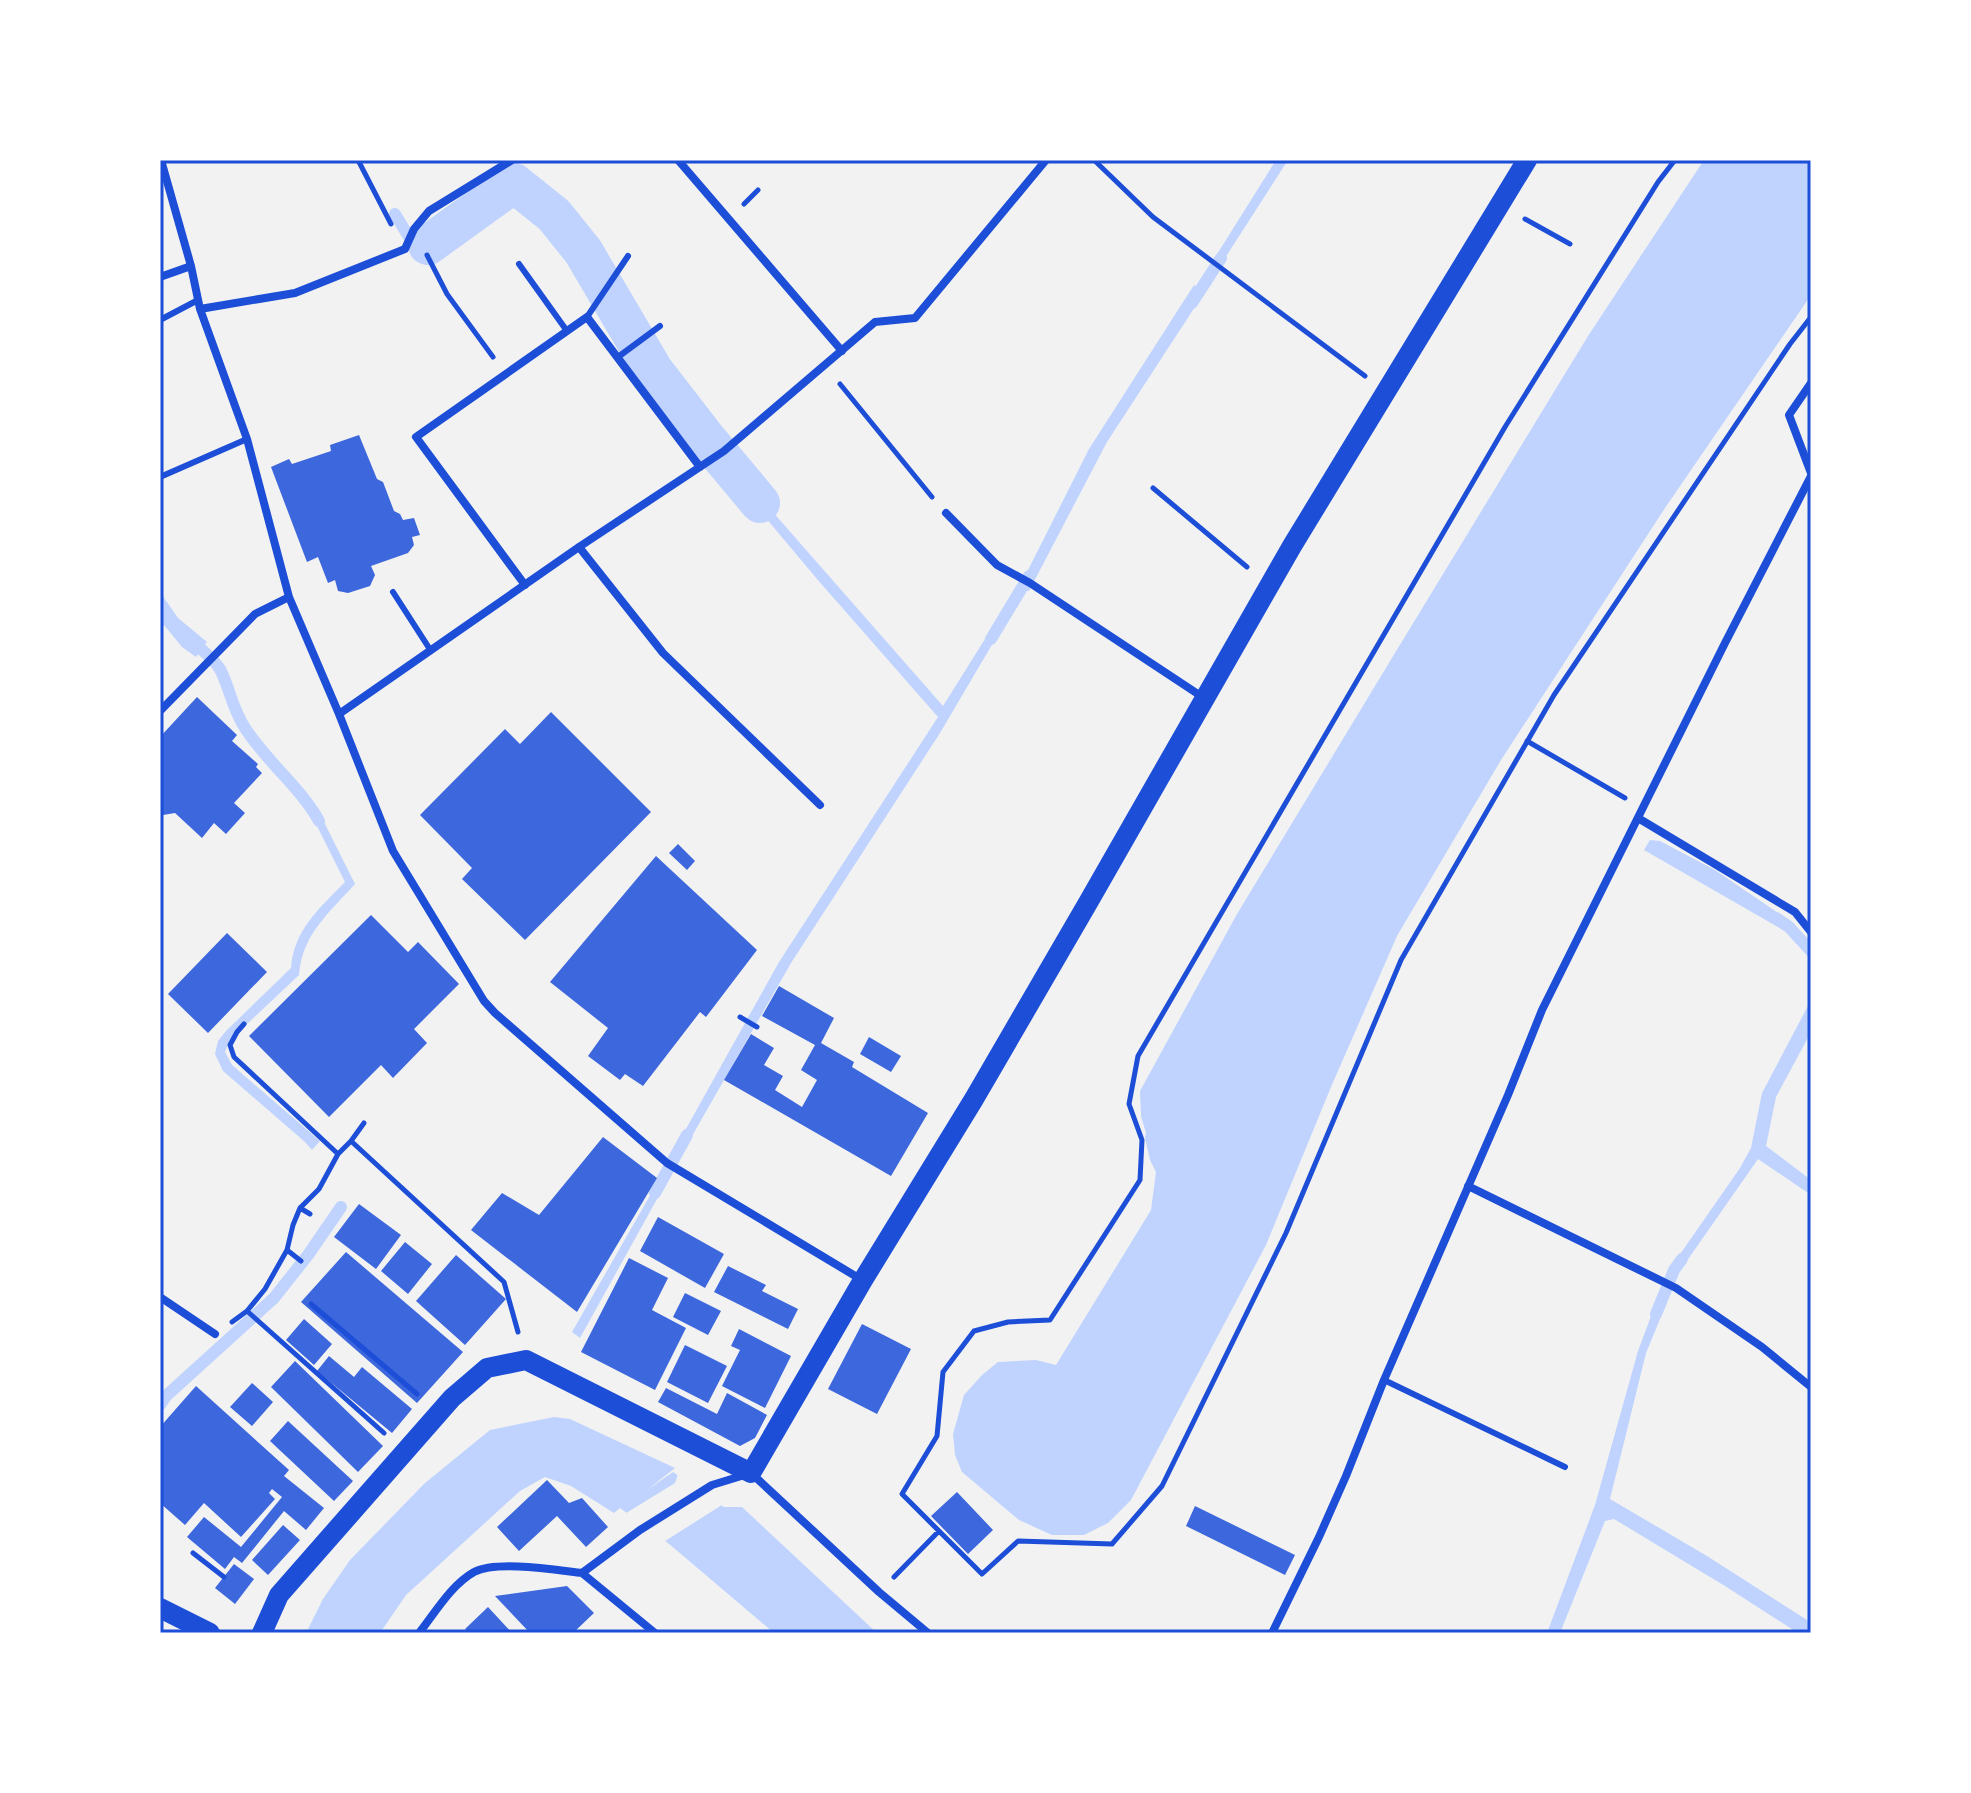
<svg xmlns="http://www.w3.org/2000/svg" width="1971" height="1793" font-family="'Roboto Serif',serif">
  <rect width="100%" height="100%" fill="#f2f2f2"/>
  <path fill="#bfd3fe" d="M1276,160H1288L1216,272L1209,267Z
    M1704,160H1811V295L1665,508L1501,760L1397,936L1331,1087L1266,1245L1131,1500L1108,1523L1084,1535H1052L1019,1520L962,1472L955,1455L953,1434L964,1395L982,1375L998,1362L1036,1360L1056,1365L1151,1210L1156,1172L1150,1160L1145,1138L1146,1133L1141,1116L1140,1091L1237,914L1398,648L1588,336Z
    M517,181L551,207L589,250L613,293L605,298C597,283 590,267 580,253C561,227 538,206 511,188Z
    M1194,285L1204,293L1107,442L1029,591L1019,588L1089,449Z
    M655,368L715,443L706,446L649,374Z
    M728,461L943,706L995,623L1003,626L940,733L791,963L684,1150L677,1145L779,962L938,717L817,579L722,466Z
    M160,592L178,618L207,642L196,657L182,647L164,625L160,628Z
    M315,804L355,884C330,912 302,934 299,975L230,1040L225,1052L232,1065L320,1141L312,1150L305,1142L223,1071L215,1054L218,1041L226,1031L291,968C294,929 320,908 345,882L309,810Z
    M1650,840L1660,841L1715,870L1793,923L1785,931L1644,850Z
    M1809,1004L1811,1005V1032L1776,1097L1766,1146L1811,1180V1195L1758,1159L1677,1275L1669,1270L1740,1168L1751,1148L1762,1093Z
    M660,1178L667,1181L580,1338L572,1332Z
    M1657,1300L1667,1302L1646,1353L1610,1499L1707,1556L1804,1618L1811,1623V1633H1798L1725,1586L1614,1519L1605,1521L1560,1633H1547L1595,1505L1638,1351Z
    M554,1417L570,1419L675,1468L647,1490L673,1472L724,1507H742L877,1633H774L668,1543L620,1508L614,1513L571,1486L545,1477L520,1491L406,1595L380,1633H306L323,1599L350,1560L425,1483L490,1430Z"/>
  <path fill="#f2f2f2" d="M679,1471L725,1503L662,1543L623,1515L675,1483Z"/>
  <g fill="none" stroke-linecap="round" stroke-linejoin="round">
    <path stroke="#bfd3fe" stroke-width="12" d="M395,214L418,252
      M1192,303L1221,258
      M190,639C200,649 215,659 221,671C230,690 233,710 245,728C266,761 301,788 319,821
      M991,639L1029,576
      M1776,918L1789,927L1811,951
      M655,1193L687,1135
      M1656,1314L1674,1270L1682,1259
      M160,1405L166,1396L274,1298L308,1255L341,1207"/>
    <path stroke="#bfd3fe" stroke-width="40" d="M428,245L514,183L554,215L583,251L653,370L704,436L760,503"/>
  </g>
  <path fill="#3d67dc" d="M359,435L377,479L383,482L394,511L400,514L403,520L414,518L420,535L412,537L414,545L408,553L371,566L375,575L370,586L348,593L338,591L335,580L328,583L318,557L307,562L271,467L289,459L292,464L331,451L330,445Z
    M197,697L237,735L232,741L258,764L256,767L262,773L234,803L245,813L226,834L214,823L202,838L175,813L163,815L160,812V737Z
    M551,712L651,812L525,940L462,879L472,868L420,815L505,729L520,744Z
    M678,844L695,861L687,870L669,853Z
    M656,856L757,950L706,1017L700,1012L643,1086L625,1074L620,1080L588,1056L608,1028L550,982Z
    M371,915L408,952L418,942L459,984L414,1029L427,1043L393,1078L381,1065L329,1117L249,1036Z
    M227,933L267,972L208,1033L168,994Z
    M779,986L834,1018L821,1043L854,1062L852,1067L928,1113L891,1176L724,1080L751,1034L774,1048L764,1065L783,1076L775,1090L802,1107L817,1080L801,1070L815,1045L762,1016Z
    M869,1037L901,1056L891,1072L860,1054Z
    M603,1137L657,1178L577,1312L471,1230L502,1193L539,1215Z
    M359,1204L401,1235L376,1269L334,1237Z
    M658,1217L724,1254L705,1288L640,1251Z
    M405,1242L432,1264L408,1294L381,1271Z
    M346,1252L463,1352L417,1403L301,1302Z
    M456,1255L506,1299L465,1345L416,1301Z
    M629,1258L668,1278L652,1310L686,1328L655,1390L581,1352Z
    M728,1266L766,1285L762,1291L798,1309L788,1329L714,1292Z
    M685,1293L721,1311L708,1335L673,1317Z
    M304,1319L332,1344L314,1365L286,1340Z
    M862,1324L911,1349L877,1414L828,1389Z
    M739,1329L791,1356L765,1408L722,1386L740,1350L731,1346Z
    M685,1345L727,1366L708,1403L667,1382Z
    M329,1356L354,1377L362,1367L412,1409L392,1433L317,1371Z
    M295,1361L383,1446L358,1472L271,1387Z
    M252,1383L273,1402L252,1426L230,1407Z
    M196,1386L289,1470L284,1476L324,1508L306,1530L284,1511L242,1563L234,1557L225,1569L187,1537L204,1517L241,1547L282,1497L272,1489L269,1493L275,1499L241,1537L204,1503L185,1525L160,1503V1427Z
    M666,1388L717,1414L727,1393L767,1415L755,1438L740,1446L658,1402Z
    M288,1421L353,1481L334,1501L270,1441Z
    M547,1480L569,1503L582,1498L608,1527L586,1547L557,1516L519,1551L497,1527Z
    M957,1492L993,1530L968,1554L931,1516Z
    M1195,1506L1295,1555L1285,1575L1186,1526Z
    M283,1525L300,1540L268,1575L252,1560Z
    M234,1564L254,1579L235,1604L215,1588Z
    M567,1586L594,1613L573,1633H566L564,1631L562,1633H530L495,1596Z
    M488,1607L512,1633H469L465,1629Z"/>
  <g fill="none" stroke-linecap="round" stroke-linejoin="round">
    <path stroke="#1d4ed8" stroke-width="5" d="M358,160L391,224
      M1094,160L1153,217L1365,376
      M1675,160L1658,182L1505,427L1138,1056L1129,1104L1142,1140L1140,1180L1050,1320L1008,1322L974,1331L943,1372L937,1436L902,1494L982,1574L1018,1541L1112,1544L1162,1486L1286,1233L1401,960L1554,695L1790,344L1811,317
      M744,204L758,190
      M1525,219L1570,244
      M427,255L447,294L493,357
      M840,384L932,497
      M1153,488L1247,567
      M1527,741L1625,798
      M740,1017L757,1027
      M244,1024L237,1032L230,1045L234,1057L338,1154
      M351,1141L504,1282L518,1332
      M300,1208L310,1214
      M287,1250L301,1261
      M311,1304L417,1394
      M247,1311L384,1433
      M232,1322L247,1311L265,1289L287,1250L293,1225L300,1208L319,1189L338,1154L351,1141L364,1123
      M193,1553L224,1577
      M894,1577L939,1531"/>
    <path stroke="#1d4ed8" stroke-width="6" d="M519,264L567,331
      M587,317L628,256
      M160,320L198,300
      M618,357L660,326
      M160,477L247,439
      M393,592L431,651
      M1384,1380L1565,1467"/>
    <path stroke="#1d4ed8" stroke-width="8" d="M161,160L191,266L200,309L247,439L289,597L339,714L393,851L484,1001L495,1013L667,1163L862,1280
      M678,160L842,351
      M160,277L191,266
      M200,309L295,293L405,249L414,229L429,211L512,160
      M1811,383L1789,415L1811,473
      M946,513L997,565L1030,583L1204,698
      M579,547L663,653L820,805
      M525,585L416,437L587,317L700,467
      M160,711L255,614L289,597
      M339,714L579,547L724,451L875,322L915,318L1046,160
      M1638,818L1795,912L1811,932
      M1468,1186L1676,1288L1762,1347L1811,1387
      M160,1297L215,1334
      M582,1573L655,1633
      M419,1633C435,1613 451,1585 474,1572C497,1560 556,1570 582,1573L640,1530L712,1485L751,1473L879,1592L928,1633
      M1272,1633L1319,1537L1346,1476L1384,1380L1508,1095L1542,1010L1725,643L1811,476"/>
    <path stroke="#1d4ed8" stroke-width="20" d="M160,1608L210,1633
      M262,1633L279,1595L452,1398L487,1368L526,1360L751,1473L863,1280L974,1099L1089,901L1292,546L1527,160"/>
  </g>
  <rect width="1971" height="1793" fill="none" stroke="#ffffff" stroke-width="324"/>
  <rect x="162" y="162" width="1647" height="1469" fill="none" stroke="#1d4ed8" stroke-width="3"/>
</svg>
